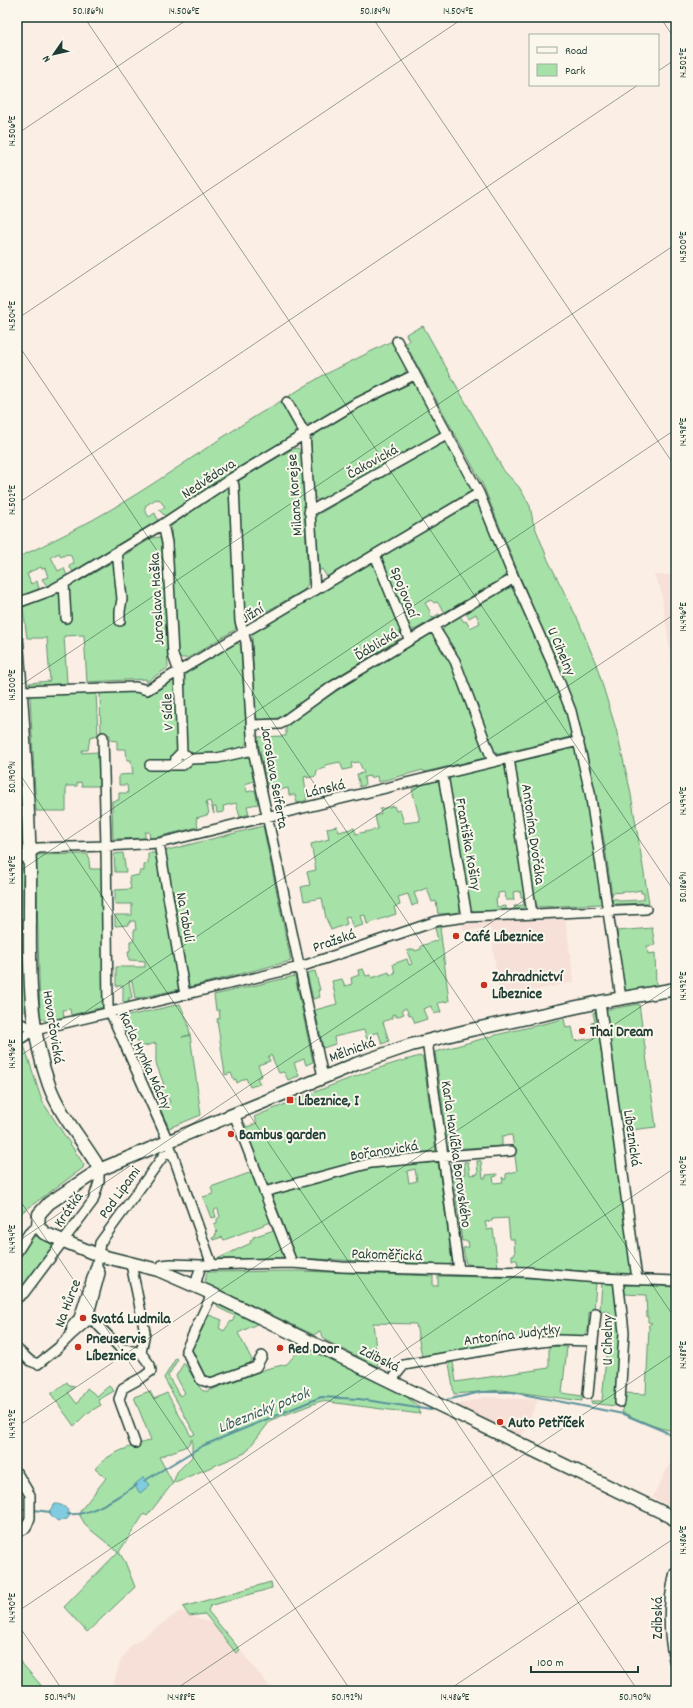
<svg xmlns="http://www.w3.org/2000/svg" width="693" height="1708" font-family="Dekko,sans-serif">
  <rect width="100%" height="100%" fill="#fbeee4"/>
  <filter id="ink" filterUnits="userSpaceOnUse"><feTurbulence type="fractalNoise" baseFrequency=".025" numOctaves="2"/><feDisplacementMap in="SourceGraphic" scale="8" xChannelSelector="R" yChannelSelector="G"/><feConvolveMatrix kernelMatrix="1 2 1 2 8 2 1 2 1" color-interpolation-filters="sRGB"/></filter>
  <g filter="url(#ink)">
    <path fill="#f6e0d7" d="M654,575H676V690L661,590Z
      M565,917L574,982L499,998L491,928L463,931L462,923Z
      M485,1397L538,1400L520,1441L449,1407Z
      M676,1452V1510L653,1497Z
      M180,1611L201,1620L220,1625L273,1691H111L121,1660L131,1646Z"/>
    <path fill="#a6e2a8" stroke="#62906e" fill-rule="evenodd" d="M423,326L504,471L519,487L530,506L533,522L548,560L579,622L596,664L616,729L630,789L649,903L613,904L612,899H618L619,901L641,900L644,899V893H641V890L629,892L622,891V892L612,893V896C604,834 593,770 575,710C570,696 564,681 559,667L564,665L561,659L557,661L535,614L483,485L405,343L409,341L406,334Z
      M392,341L406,365V370L404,374L348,402L312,424H307L303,422L289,396L322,376Z
      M413,383L417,386L440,427V432L437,435L323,499L317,500L313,494L311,441L314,435L353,411L409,384Z
      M281,401L295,427L296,432L292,436L238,468L165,516L159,510L165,507L159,499L157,500L156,499L145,506L146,507L144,509L149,517L155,513L158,521L74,573L69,566L74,563L70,554L68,555L67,554L61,557L59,553L51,557L58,571L64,568L67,576L47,586L42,579L48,577L45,568L42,569L41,567L29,572L30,573L27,574L31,584L37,581L39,589L22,596L17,558C51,542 85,525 117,506C173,473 225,433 281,401Z
      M447,443L450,447L472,485V490L469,493L327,577L322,569L317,572L315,516L441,444Z
      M298,448L302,453L308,584L304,590L253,619L250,613L245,614L238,481L292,449Z
      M226,488L229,490L236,629L188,658H181L178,653L171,526Z
      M472,504H478L482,508L507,569V574L504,578L445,612L437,602L434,603L431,600L425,603L431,613L429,614L432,618L439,614L440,615L416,629L411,630L407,626L381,563V559L384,555Z
      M159,537L162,543L168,668L146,682V679L87,682L84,635L64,636L67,683L30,686L29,683L50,681L47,638H27L23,607C70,589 110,564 152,538Z
      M369,564L375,566L401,632L399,639L327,683L279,718L260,720L255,716L252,636L253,633Z
      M507,588H512L517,592L557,685L573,733L570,737L499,754L494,753L458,659L443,633V628L446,624L460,616L464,622L466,621L470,628L480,623L476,614L469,618L465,613Z
      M432,634L436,636L451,662L487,754L485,758L424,772L423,770L378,782L377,776L370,778V776L364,777L365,785L360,787L357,774L364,773L359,762L351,763L352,768L343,770L340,762L325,765L326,768L317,770L316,776L307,778V776L304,777L307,800L297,803L295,795H289L288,788L275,791L273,784L267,785L257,737L286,736V726C320,701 356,678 392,656C404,649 418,637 432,634Z
      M237,643L241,645L247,742L243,748L217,754L191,755L186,750L183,680L189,669Z
      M173,679L176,682L179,750L168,761L192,762L243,755L250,759L254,781L245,784L247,792L255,790L258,804L247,806L249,814L240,817L236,803L223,806L224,812L217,813L216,807H213L214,814L210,801L206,802L209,813L207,815L196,818L198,827L153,838H150L149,832H145V838L113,839L112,801L119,800V793H128L127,785H119V775L133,774L131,760H127L126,749H117V741L110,740V735L101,736L100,692L123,691Z
      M96,692L98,735L90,737L88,750H82V753L98,752L99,786H82L81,782L77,783V786H66V811H36L30,695Z
      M17,736L20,786L17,787Z
      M573,748L577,750L591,814L604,900L601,904L539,907L535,904L513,766L516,761Z
      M502,765L506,767L528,905L525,908L515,909L514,906L524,905L523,897H521L520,891L513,892L514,900H506L505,892L498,893V898L496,899L497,907L506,906V910L475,911L471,910L468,905L448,784L449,779L453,777Z
      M434,781L439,782L441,787L461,905L460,910L456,913L438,914L436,901L432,902L427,888L414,893L418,903L412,906L408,894L398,897L400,905L394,907L396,914L367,924L365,915L360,916L363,925L353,928L349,916L345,917L347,924L331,930L326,918L322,898L304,901L301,887L310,885L307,872L316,870L311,844L329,839L327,828L337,826L339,832L354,828L356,834L378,829L375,816L381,814L380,809L394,806L396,811L400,810L404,823L420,821L412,789L416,788V786Z
      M20,790L23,848L17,835V791Z
      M263,826L291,961L189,987L164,851Z
      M123,853L126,872H115L114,854Z
      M148,853H155L180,989L135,999L132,981H129L132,998H128L129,1001L123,1002V986H116V967H145V961L129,960L128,951H130V941L134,940V930H136L135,921H130V923H128V925L115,926V915H132V904H115V890L131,889L129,877L139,875L140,871H144V865L148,864Z
      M88,854L90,869H102L104,1007L71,1015L70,1009L63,1010L64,1017L45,1021L40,1017L36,855Z
      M23,863L25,879L23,880L25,997L28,999L29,1008L24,1012L17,998V865Z
      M440,927L449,1001L438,1003L441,1012L434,1014L431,1006L423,1009L427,1019L415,1023L412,1016L409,1015L406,1008L402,1010L404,1014L396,1017V1014L392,1015V1018L383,1022L389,1041L382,1044L378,1032L372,1034L373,1037L367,1039L364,1030L334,1037L335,1044L323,1048L315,1010L337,1004L332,981L342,979L345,986L352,984L351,978L359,975L358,970L363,969L366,976L370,975L372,978L389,972L390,975L395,973L393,964L407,959L409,965L412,964L407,951L414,949L415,951L421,949V946L438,940L435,928Z
      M652,928L655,945L647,946L648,954L655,953L656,986L624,991L617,950L619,949L617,931Z
      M315,971L320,990H318L320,997L313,999L307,973Z
      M295,976L313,1062L306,1065L304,1059L294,1063L299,1076L288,1080L284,1072L279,1073L271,1055L268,1057L270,1061L258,1065L262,1076L257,1078L260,1084L250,1087L246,1078L237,1083L236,1079L234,1080L231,1073L225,1075L217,1019L220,1018L219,1010H216L214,995Z
      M180,1004L188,1023L190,1035L182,1037L190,1035L201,1115L169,1128L160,1108L170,1102L167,1095L161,1098L158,1091L153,1093L151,1088L164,1085L156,1063V1043L133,1049L132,1046L138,1043L133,1031L126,1034L120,1018Z
      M639,1004L656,1127L622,1131L605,1010Z
      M596,1012V1017H600L633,1274L518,1267L517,1260H512V1255L515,1254L514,1239H510L508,1218L492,1219V1221L485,1222L487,1230L493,1229L498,1266L466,1264L463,1248L469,1247L468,1241H462L451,1163H453L454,1175H456V1178H459V1175L465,1174L464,1162H468L470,1175L478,1174L477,1161H481L483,1178H486V1175L497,1174V1176L493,1177L494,1183L503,1182L502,1177L504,1179H506V1174L517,1171L512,1135L502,1136V1146L449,1149L448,1137H443L439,1116L444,1115L435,1052L496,1035L564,1019L566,1028L572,1027L575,1041L594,1038L591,1023L595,1022L593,1013Z
      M23,1042L42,1101L84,1165L83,1168L17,1216V1050Z
      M420,1056L423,1058L436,1151L376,1157L268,1186L242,1122H244L247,1127L257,1123L254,1117L261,1114C313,1093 365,1070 420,1056Z
      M438,1162L452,1261L449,1265L296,1258L272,1195L363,1170L387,1166ZM415,1169L417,1181L409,1183L407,1171Z
      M252,1172L271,1222L224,1240L222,1237L213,1240L212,1238L216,1236L215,1234L217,1233L214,1224L217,1223V1219L220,1217L218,1209H216L214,1211L216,1217L211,1218L203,1197L213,1194L211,1187Z
      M274,1230L283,1255L281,1258L217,1259L251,1243L250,1241L253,1239V1237Z
      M33,1236L41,1237L56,1242L55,1247L17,1300V1266L19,1262L18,1256Z
      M300,1271L433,1276V1286H438V1276L529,1278L596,1282L594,1312H589L588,1331L583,1337C571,1337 560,1336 549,1337C506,1340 464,1351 422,1357L416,1324L373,1323L378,1367L325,1340L320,1331L314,1335L205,1283L207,1272Z
      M602,1283L616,1284L621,1334L615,1406L591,1403V1401H602L609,1324L610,1312L600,1311Z
      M623,1284L676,1287V1431C657,1429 639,1420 622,1412L624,1393L646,1394L649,1327L648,1326L652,1323L648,1322V1317H647L646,1295L624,1294Z
      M218,1305L259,1323L238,1333L252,1360L249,1365L211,1378L206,1377L192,1350L209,1315L222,1320L219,1328L224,1331L231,1321L232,1322L235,1316L217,1307Z
      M549,1346L567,1347L562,1393L582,1396V1401L502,1390L454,1394L449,1363L453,1362L456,1382L549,1368Z
      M313,1348L409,1395V1399L418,1406L420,1414L321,1401L271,1420L245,1453L173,1483L147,1516L144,1514L119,1552L125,1562L135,1587L87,1632L64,1607L118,1552L86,1526L79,1514L81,1510L106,1478L95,1469C108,1452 131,1447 151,1440L134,1397L150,1391L154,1399L167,1393L191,1436L195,1434L164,1378L176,1358L178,1359L168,1376L180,1396L185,1393L176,1376L184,1363L200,1388L203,1391H208L266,1369L287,1364L299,1350L306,1353ZM192,1439V1457L177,1472L173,1483L159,1457L187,1446Z
      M67,1382L69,1385L75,1386L68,1392L77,1404L87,1388L97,1396L109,1386L114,1391L98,1400L101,1405L86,1414L74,1426L51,1394Z
      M271,1582L272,1588L210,1606L208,1611L240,1650L236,1653L205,1614L189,1616L183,1607Z
      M17,1658L46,1691H17Z"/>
    <path fill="#80cbdf" stroke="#59929b" d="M144,1477L150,1485L140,1493L134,1485Z
      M55,1504C62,1504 68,1508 70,1515L67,1519L58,1521L51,1516L49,1511Z"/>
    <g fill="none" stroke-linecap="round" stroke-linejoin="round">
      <path stroke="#59929b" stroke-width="2" d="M442,1401L481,1392H512L623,1414L666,1432L676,1438
        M144,1481L202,1446L321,1397L359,1399L431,1410L434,1407
        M17,1507L27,1510
        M34,1510L50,1512
        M68,1514C90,1517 118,1496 137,1485"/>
      <g stroke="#1f3d34" stroke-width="12">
        <path id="street" d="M397,341L479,493L514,578L552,663L571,711L590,792L621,998
          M287,402L305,434L315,590
          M232,478L234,486L240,621L246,642L253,750L323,1077
          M309,512L448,434
          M163,524L167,543L173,655L179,672L182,752L176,758L175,765
          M117,551L122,599L120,611V621
          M375,555L409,639
          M64,583L66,618
          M17,603L50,591L75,577L163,524L232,478L353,405L414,375
          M433,626L455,661L493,762
          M21,691L136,687L147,690L479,493
          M252,725L280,724L333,686L514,578
          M103,737L106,846L108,1007L168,1141L212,1265
          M509,758L532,914
          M190,759L217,758L253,750
          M150,765H183L190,759L186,755
          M443,775L467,917
          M159,843L185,995
          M17,860L38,848L106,846L159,843L579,741
          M600,1002L637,1279
          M17,1022L35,1030
          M427,1041L459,1270
          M17,1043L20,1039L35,1030L300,967L437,921L467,917L646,909
          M234,1114L292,1263
          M264,1192L371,1163L443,1156L511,1151
          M17,1252L29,1233L38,1226
          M131,1264L145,1332L141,1353
          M158,1270L162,1265L171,1264L201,1265L292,1263L342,1267L527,1272L598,1278L676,1281
          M618,1279L624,1332L620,1402
          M195,1286L201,1265
          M212,1294L186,1350L201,1380L211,1383L256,1367L262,1356
          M17,1298L24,1293L93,1201L99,1182V1170
          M87,1321L100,1273L98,1269
          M71,1335L87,1321H94L120,1348L141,1353
          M593,1341L596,1313
          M17,1349L30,1361L38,1364L58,1348L71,1335L72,1326L79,1318L97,1263L100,1243L164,1155L172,1152
          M391,1381L404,1365L509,1346L557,1340L593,1341L588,1394
          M135,1443L119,1399L123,1388L143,1377L151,1371L150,1365L141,1353
          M17,1473L30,1495V1518L26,1528L17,1533"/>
      </g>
      <g stroke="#1f3d34" stroke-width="15">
        <path id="secondary" d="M17,642C23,717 28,793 30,869C31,941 24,1016 49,1085C59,1113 80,1137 96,1163L99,1170
          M676,989L600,1002L466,1031L411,1045L356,1064L99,1170L49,1203L39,1214L38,1226L44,1233L98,1255L158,1270L206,1291L429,1400L670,1516L676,1521
          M676,1574C669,1604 669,1633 676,1662"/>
      </g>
      <use href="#street" stroke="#fbf7ec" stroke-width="9"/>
      <use href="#secondary" stroke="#fbf7ec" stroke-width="12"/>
    </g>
  </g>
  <path fill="none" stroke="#1f3d34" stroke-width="1" stroke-opacity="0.45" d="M84,17L676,894M372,17L676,468M660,17L676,41M658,71L676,59M17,134L191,17M17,319L465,17M17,343L676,1320M17,504L638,85M17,688L676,244M17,770L638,1691M17,873L676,429M17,1058L676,613M17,1196L351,1691M17,1242L676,798M17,1427L676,983M17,1612L676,1167M17,1623L63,1691M173,1691L676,1352M447,1691L676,1537"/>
  <g fill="#c8321e" stroke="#fbf7ec" stroke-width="1.5">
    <circle cx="456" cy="936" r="4"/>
    <circle cx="484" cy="985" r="4"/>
    <circle cx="582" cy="1031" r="4"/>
    <rect x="286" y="1096" width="8" height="8" rx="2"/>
    <circle cx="231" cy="1134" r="4"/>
    <circle cx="83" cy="1318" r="4"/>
    <circle cx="78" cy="1347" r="4"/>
    <circle cx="280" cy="1348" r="4"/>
    <circle cx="500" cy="1422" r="4"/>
  </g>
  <g text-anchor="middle" stroke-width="4" stroke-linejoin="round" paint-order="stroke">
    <g font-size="15" fill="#1f3d34" stroke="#fbf7ec">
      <text transform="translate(372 461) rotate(-29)" y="5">Čakovická</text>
      <text transform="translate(208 478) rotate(-33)" y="5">Nedvědova</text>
      <text transform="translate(294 495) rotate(-94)" y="5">Milana Korejse</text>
      <text transform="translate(405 592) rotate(68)" y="5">Spojovací</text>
      <text transform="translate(156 599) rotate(-93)" y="5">Jaroslava Haška</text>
      <text transform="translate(252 613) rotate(-32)" y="5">Jižní</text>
      <text transform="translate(376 644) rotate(-31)" y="5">Ďáblická</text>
      <text transform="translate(562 651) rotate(67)" y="5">U Cihelny</text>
      <text transform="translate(167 712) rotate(-92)" y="5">V Sídle</text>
      <text transform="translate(275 777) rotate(80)" y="5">Jaroslava Seiferta</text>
      <text transform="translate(325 788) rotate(-13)" y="5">Lánská</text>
      <text transform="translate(534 834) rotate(82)" y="5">Antonína Dvořáka</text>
      <text transform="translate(469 844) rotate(80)" y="5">Františka Košiny</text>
      <text transform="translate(186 917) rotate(80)" y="5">Na Tabuli</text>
      <text transform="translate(334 940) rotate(-19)" y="5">Pražská</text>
      <text transform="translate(54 1027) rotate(81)" y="5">Hovorčovická</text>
      <text transform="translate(352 1049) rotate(-20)" y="5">Mělnická</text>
      <text transform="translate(146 1060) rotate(65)" y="5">Karla Hynka Máchy</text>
      <text transform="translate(633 1138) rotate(82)" y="5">Líbeznická</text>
      <text transform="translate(384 1150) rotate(-9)" y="5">Bořanovická</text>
      <text transform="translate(457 1154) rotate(82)" y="5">Karla Havlíčka Borovského</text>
      <text transform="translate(119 1192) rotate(-54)" y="5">Pod Lipami</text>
      <text transform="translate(68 1209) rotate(-55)" y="5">Krátká</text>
      <text transform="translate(387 1254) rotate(2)" y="5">Pakoměřická</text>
      <text transform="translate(67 1303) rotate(-69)" y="5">Na Hůrce</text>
      <text transform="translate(512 1334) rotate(-7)" y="5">Antonína Judytky</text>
      <text transform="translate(607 1340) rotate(-90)" y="5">U Cihelny</text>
      <text transform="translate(380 1358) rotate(26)" y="5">Zdibská</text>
      <text transform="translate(657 1618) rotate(-90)" y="5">Zdibská</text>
    </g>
    <g font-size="15" font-weight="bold" fill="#1f3d34" stroke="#fbf7ec" text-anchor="start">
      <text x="464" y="941">Café Líbeznice</text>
      <text x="492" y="981">Zahradnictví<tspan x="492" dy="17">Líbeznice</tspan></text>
      <text x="590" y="1036">Thai Dream</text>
      <text x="298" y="1105">Líbeznice, I</text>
      <text x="239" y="1139">Bambus garden</text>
      <text x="91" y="1323">Svatá Ludmila</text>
      <text x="86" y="1343">Pneuservis<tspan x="86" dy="17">Líbeznice</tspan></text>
      <text x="288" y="1353">Red Door</text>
      <text x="508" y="1427">Auto Petříček</text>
    </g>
    <g font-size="16" font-style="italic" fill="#37605f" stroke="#fbf7ec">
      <text transform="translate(263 1409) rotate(-22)" y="6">Líbeznický potok</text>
    </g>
  </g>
  <rect width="693" height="1708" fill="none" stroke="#fbf7ec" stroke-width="44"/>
  <rect x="529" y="34" width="130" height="52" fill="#fbf7ec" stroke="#a3ada2"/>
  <rect x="537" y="47" width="20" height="6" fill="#fbf7ec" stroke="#a3ada2"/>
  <text x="565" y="54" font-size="12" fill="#1f3d34">Road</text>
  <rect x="537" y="64" width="20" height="12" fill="#a6e2a8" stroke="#a3ada2"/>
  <text x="565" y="74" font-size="12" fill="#1f3d34">Park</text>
  <g transform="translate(54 54) rotate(236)" stroke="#fbf7ec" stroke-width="3" paint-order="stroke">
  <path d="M0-3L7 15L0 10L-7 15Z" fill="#1f3d34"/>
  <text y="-6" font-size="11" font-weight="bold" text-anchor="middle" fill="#1f3d34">N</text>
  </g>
  <path d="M531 1666v6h107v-6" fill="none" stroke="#1f3d34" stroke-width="2"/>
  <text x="537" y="1666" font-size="12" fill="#1f3d34" stroke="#fbf7ec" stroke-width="3" paint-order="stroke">100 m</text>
  <rect x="22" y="22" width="649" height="1664" fill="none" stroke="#1f3d34" stroke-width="1.5"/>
  <g font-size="10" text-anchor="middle" fill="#1f3d34">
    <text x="88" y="14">50.186°N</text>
    <text x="184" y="14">14.506°E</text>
    <text x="375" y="14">50.184°N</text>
    <text x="458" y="14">14.504°E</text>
    <text transform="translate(682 63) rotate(-90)" y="4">14.502°E</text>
    <text transform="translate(11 131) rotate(-90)" y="4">14.506°E</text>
    <text transform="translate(682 247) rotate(-90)" y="4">14.500°E</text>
    <text transform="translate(11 316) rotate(-90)" y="4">14.504°E</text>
    <text transform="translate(682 432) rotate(-90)" y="4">14.498°E</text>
    <text transform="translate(11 500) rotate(-90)" y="4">14.502°E</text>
    <text transform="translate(682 617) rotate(-90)" y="4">14.496°E</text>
    <text transform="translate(11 685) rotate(-90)" y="4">14.500°E</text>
    <text transform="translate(11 777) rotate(-90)" y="4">50.190°N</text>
    <text transform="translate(682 801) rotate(-90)" y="4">14.494°E</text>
    <text transform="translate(11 870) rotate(-90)" y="4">14.498°E</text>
    <text transform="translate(682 887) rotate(-90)" y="4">50.186°N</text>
    <text transform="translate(682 986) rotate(-90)" y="4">14.492°E</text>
    <text transform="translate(11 1054) rotate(-90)" y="4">14.496°E</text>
    <text transform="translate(682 1171) rotate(-90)" y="4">14.490°E</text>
    <text transform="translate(11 1239) rotate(-90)" y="4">14.494°E</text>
    <text transform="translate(682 1355) rotate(-90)" y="4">14.488°E</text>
    <text transform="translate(11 1424) rotate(-90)" y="4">14.492°E</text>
    <text transform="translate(682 1540) rotate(-90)" y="4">14.486°E</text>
    <text transform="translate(11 1608) rotate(-90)" y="4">14.490°E</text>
    <text x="60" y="1700">50.194°N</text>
    <text x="181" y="1700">14.488°E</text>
    <text x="347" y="1700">50.192°N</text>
    <text x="455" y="1700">14.486°E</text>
    <text x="635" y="1700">50.190°N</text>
  </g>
</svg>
